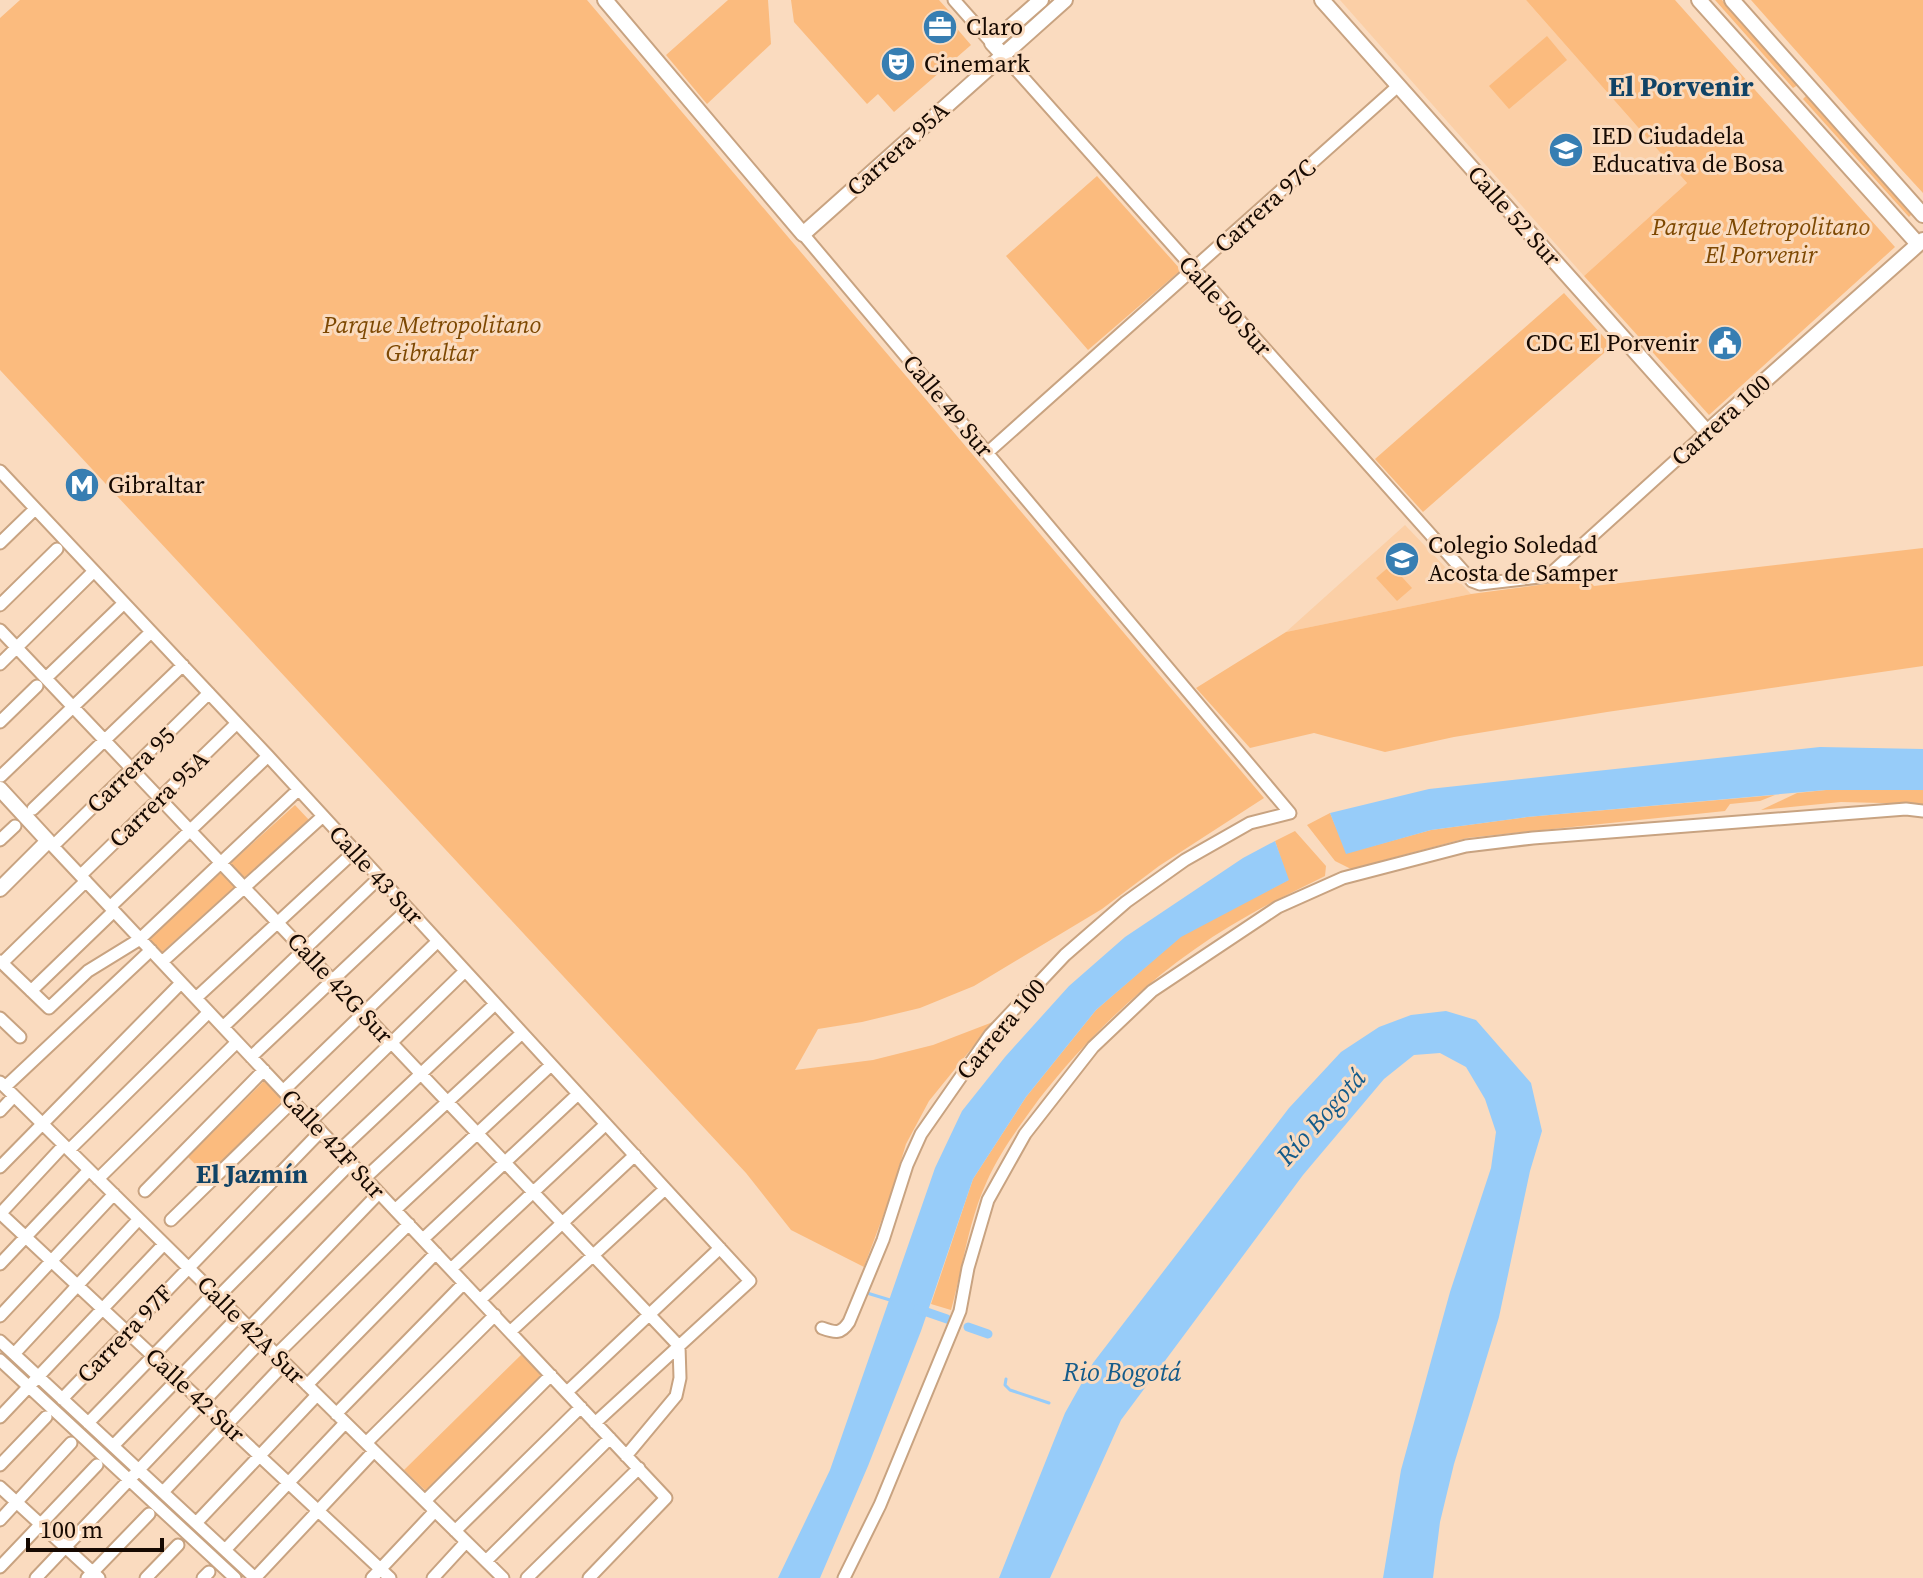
<svg xmlns="http://www.w3.org/2000/svg" width="1923" height="1578" font-family="'Source Serif 4',serif">
  <rect width="100%" height="100%" fill="#fadbbf"/>
  <path fill="#fbcfa6" d="M1340,0H1526L1687,183L1584,276Z
    M1405,525L1471,594L1286,632Z"/>
  <path fill="#fbbb7e" d="M20,0H587L1264,798L1159,866L1102,909L974,986L920,1008L862,1022L818,1029L795,1070L873,1060L933,1045L993,1022L929,1101L906,1144L889,1200L864,1267L791,1230L746,1173L0,370V18Z
    M728,0H768L771,44L707,104L666,55Z
    M791,0H939L957,20L953,24L971,45L894,112L878,94L867,104L794,22Z
    M1526,0H1675L1895,247L1709,415L1584,276L1687,183Z
    M1715,0H1722L1798,85L1793,88Z
    M1751,0H1923V193L1901,169Z
    M1547,36L1567,60L1509,109L1489,86Z
    M1807,95L1913,213L1909,217L1803,99Z
    M1097,176L1181,270L1088,350L1006,256Z
    M1564,293L1612,346L1423,512L1375,459Z
    M1923,548V666L1607,712L1454,737L1385,752L1314,733L1250,748L1196,688L1286,632L1471,594L1554,583L1579,569L1594,586Z
    M1391,565L1412,588L1397,601L1376,578Z
    M1826,790H1923V804L1841,802L1761,810L1797,793Z
    M1775,795L1760,801L1730,804L1725,811L1467,838L1351,869L1335,861L1307,825L1330,813L1347,853L1431,830L1527,817Z
    M295,805L309,820L161,953L148,938Z
    M1295,831L1326,866L1325,876C1299,889 1274,901 1249,915C1168,960 1096,1026 1039,1099C1020,1125 1000,1152 987,1181C968,1222 963,1267 951,1310L931,1304L973,1179L1026,1097L1096,1010L1181,936L1288,880L1275,841Z
    M266,1079L285,1098L207,1176L188,1157Z
    M523,1353L546,1377L428,1493L404,1470Z"/>
  <path fill="#97ccf9" d="M1820,747L1923,749V790H1826L1527,817L1431,830L1346,854L1330,813L1429,789Z
    M1275,841L1289,880L1181,937L1096,1010L1026,1097L973,1179L921,1331L868,1466L820,1578H778L830,1470L935,1168L962,1111L1005,1057L1069,986L1125,937L1243,858Z
    M1446,1011L1476,1020L1531,1083L1542,1131L1530,1171L1499,1317L1454,1464L1440,1522L1433,1578H1383L1401,1470L1450,1292L1491,1168L1496,1132L1485,1099L1466,1067L1440,1053L1414,1055L1384,1079L1303,1175L1121,1420L1050,1578H999L1065,1413L1093,1363L1289,1108L1341,1052L1379,1027L1411,1015Z"/>
  <g fill="none" stroke-linecap="round" stroke-linejoin="round">
    <path stroke="#97ccf9" stroke-width="3" d="M867,1293L890,1300
      M1006,1379L1005,1385L1010,1390L1049,1403"/>
    <path stroke="#97ccf9" stroke-width="9" d="M918,1309L947,1319
      M968,1327L988,1334"/>
    <g stroke="#c8a381" stroke-width="15">
      <path id="minor" d="M954,0L992,43
        M1003,55L1472,581L1480,584L1548,576L1707,432
        M803,234L1290,813L1250,823L1185,860L1126,902L1065,955L990,1035L921,1134L907,1165L883,1240L849,1322C841,1334 836,1333 822,1328
        M987,453L1398,86
        M0,471L268,756L750,1281L595,1423
        M0,543L35,509
        M0,605L57,549
        M0,630L679,1346L680,1378L676,1396L626,1456
        M0,664L94,571
        M46,678L124,603
        M0,722L37,686
        M1,776L151,632
        M33,809L183,665
        M0,840L15,826
        M48,841L666,1498L589,1578
        M53,846L209,693
        M81,875L237,723
        M110,907L268,756
        M0,961L49,1008L88,971L140,939L298,790
        M162,962L323,816
        M2,963L86,881
        M31,991L114,911
        M196,998L355,851
        M0,1018L20,1037
        M223,1027L379,878
        M251,1057L408,909
        M0,1082L503,1578
        M5,1087L151,950
        M283,1091L438,941
        M0,1111L14,1096
        M311,1121L465,971
        M69,1150L209,1012
        M339,1151L495,1004
        M0,1167L181,983
        M365,1178L522,1033
        M98,1179L237,1042
        M145,1191L264,1070
        M395,1210L551,1065
        M0,1213L390,1578
        M0,1214L64,1145
        M171,1220L293,1101
        M423,1239L578,1094
        M0,1264L89,1170
        M451,1269L606,1124
        M218,1297L351,1163
        M480,1300L635,1155
        M0,1316L114,1194
        M249,1328L379,1193
        M510,1332L665,1189
        M0,1341L255,1578
        M14,1354L139,1219
        M276,1355L409,1224
        M0,1360L235,1578
        M307,1385L436,1253
        M567,1392L720,1248
        M62,1399L321,1131
        M336,1414L464,1283
        M0,1417L164,1244
        M88,1423L214,1293
        M366,1443L495,1315
        M113,1446L238,1317
        M0,1465L46,1417
        M0,1487L99,1578
        M163,1492L285,1363
        M425,1501L551,1375
        M0,1520L71,1443
        M196,1523L317,1395
        M455,1531L581,1407
        M225,1550L345,1423
        M486,1561L610,1438
        M0,1567L97,1465
        M36,1578L262,1340
        M87,1578L149,1514
        M146,1578L178,1545
        M203,1578L209,1572
        M255,1578L374,1451
        M372,1578L435,1511
        M433,1578L466,1542
        M527,1578L639,1468
        M844,1578L880,1505L960,1311L968,1268L988,1200L1025,1134L1093,1047L1152,991L1278,907L1343,878L1466,846L1533,838L1906,809L1923,811"/>
    </g>
    <g stroke="#c8a381" stroke-width="18">
      <path id="tertiary" d="M605,0L803,234L1065,0
        M1322,0L1707,432L1923,240
        M1699,0L1918,244
        M1732,0L1923,215
        M1003,55L992,43L1041,0
        M0,789L48,841L0,889"/>
    </g>
    <use href="#minor" stroke="#fff" stroke-width="11"/>
    <use href="#tertiary" stroke="#fff" stroke-width="14"/>
  </g>
  <defs>
    <g id="office-disc" transform="scale(1.8)"><circle r="9.5" fill="#377eb2" stroke="#fadbbf"/><path d="M-6-3h4V-5.5h4V-3h4V5H-6ZM-1-4.5V-3h2v-1.5ZM-6 0V1H6V0Z" fill="#fff"/></g>
    <g id="theatre-disc" transform="scale(1.8)"><circle r="9.5" fill="#377eb2" stroke="#fadbbf"/><path d="M-5-5.5Q0-4 5-5.5V0Q5 5 0 6Q-5 5-5 0ZM-3.3-2.5H-1v1.5H-3.3ZM1-2.5H3.3v1.5H1ZM-2.8 1Q0 5.5 2.8 1Z" fill="#fff"/></g>
    <g id="school-disc" transform="scale(1.8)"><circle r="9.5" fill="#377eb2" stroke="#fadbbf"/><path d="M0-5L7-2L0 1L-7-2ZM-4 1L0 2.5L4 1V4Q0 6-4 4Z" fill="#fff"/></g>
    <g id="civic-disc" transform="scale(1.8)"><circle r="9.5" fill="#377eb2" stroke="#fadbbf"/><path d="M-.6-6.5H3V-4.5H.6V-3L4-1V1h2V6H-6V1h2V-1L-.6-3ZM-1.2 2.5V6h2.4V2.5Z" fill="#fff"/></g>
    <g id="metro-disc" transform="scale(1.8)"><circle r="9.5" fill="#377eb2" stroke="#fadbbf"/><path d="M-5.5 5V-5H-3L0 0L3-5H5.5V5H3V-.5L0 4L-3-.5V5Z" fill="#fff"/></g>
  </defs>
  <g fill-rule="evenodd">
    <use href="#office-disc" x="940" y="27"/>
    <use href="#theatre-disc" x="898" y="64"/>
    <use href="#school-disc" x="1566" y="150"/>
    <use href="#civic-disc" x="1725" y="343"/>
    <use href="#metro-disc" x="82" y="485"/>
    <use href="#school-disc" x="1402" y="559"/>
  </g>
  <g text-anchor="middle" stroke-width="6" stroke-linejoin="round" paint-order="stroke">
    <g font-size="24" fill="#160901" stroke="#fadbbf" text-anchor="start">
      <text x="966" y="35">Claro</text>
      <text x="924" y="72">Cinemark</text>
      <text x="1592" y="144">IED Ciudadela<tspan x="1592" dy="28">Educativa de Bosa</tspan></text>
      <text x="1699" y="351" text-anchor="end">CDC El Porvenir</text>
      <text x="108" y="493">Gibraltar</text>
      <text x="1428" y="553">Colegio Soledad<tspan x="1428" dy="28">Acosta de Samper</tspan></text>
    </g>
    <g font-size="24" fill="#160901" stroke="#fadbbf">
      <text transform="translate(898 149) rotate(-42)" y="8">Carrera 95A</text>
      <text transform="translate(1265 206) rotate(-42)" y="8">Carrera 97C</text>
      <text transform="translate(1514 216) rotate(48)" y="8">Calle 52 Sur</text>
      <text transform="translate(1225 306) rotate(48)" y="8">Calle 50 Sur</text>
      <text transform="translate(948 406) rotate(50)" y="8">Calle 49 Sur</text>
      <text transform="translate(1721 420) rotate(-42)" y="8">Carrera 100</text>
      <text transform="translate(131 770) rotate(-44)" y="8">Carrera 95</text>
      <text transform="translate(159 799) rotate(-44)" y="8">Carrera 95A</text>
      <text transform="translate(376 875) rotate(47)" y="8">Calle 43 Sur</text>
      <text transform="translate(340 988) rotate(47)" y="8">Calle 42G Sur</text>
      <text transform="translate(1001 1029) rotate(-50)" y="8">Carrera 100</text>
      <text transform="translate(333 1144) rotate(47)" y="8">Calle 42F Sur</text>
      <text transform="translate(251 1330) rotate(45)" y="8">Calle 42A Sur</text>
      <text transform="translate(125 1334) rotate(-46)" y="8">Carrera 97F</text>
      <text transform="translate(195 1395) rotate(43)" y="8">Calle 42 Sur</text>
    </g>
    <g font-size="24" font-style="italic" fill="#7d4802" stroke="#fadbbf">
      <text x="1761" y="235">Parque Metropolitano<tspan x="1761" dy="28">El Porvenir</tspan></text>
      <text x="432" y="333">Parque Metropolitano<tspan x="432" dy="28">Gibraltar</tspan></text>
    </g>
    <g font-size="26" font-style="italic" fill="#145b8a" stroke="#fadbbf">
      <text transform="translate(1321 1117) rotate(-48)" y="9">Río Bogotá</text>
      <text x="1122" y="1381">Rio Bogotá</text>
    </g>
    <g font-size="26" font-weight="bold" fill="#104366" stroke="#fadbbf">
      <text x="252" y="1183">El Jazmín</text>
    </g>
    <g font-size="28" font-weight="bold" fill="#104366" stroke="#fadbbf">
      <text x="1681" y="96">El Porvenir</text>
    </g>
  </g>
  <path d="M28 1538v12h134v-12" fill="none" stroke="#160901" stroke-width="4"/>
  <text x="40" y="1538" font-size="24" fill="#160901" stroke="#fadbbf" stroke-width="6" paint-order="stroke">100 m</text>
</svg>
